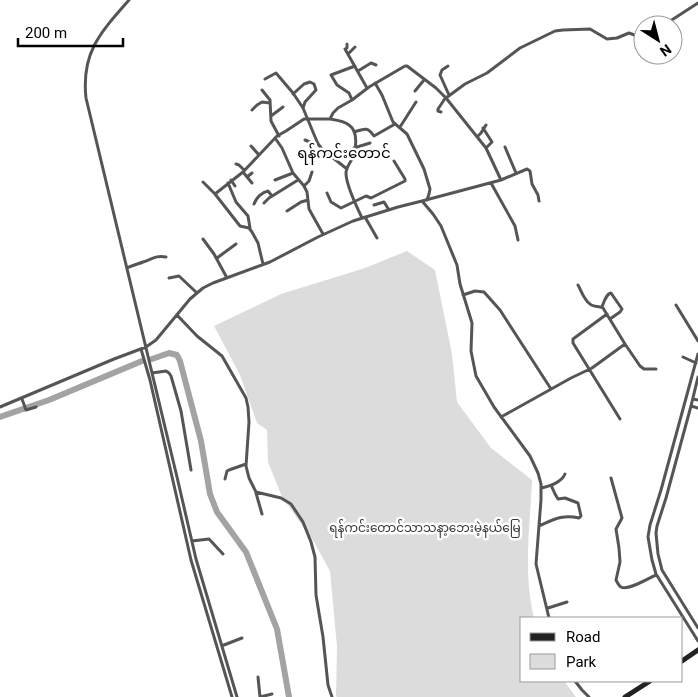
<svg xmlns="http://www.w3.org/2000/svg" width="698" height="697" font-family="Roboto,'Noto Sans Myanmar',sans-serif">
  <rect width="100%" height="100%" fill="#fff"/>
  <path fill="#dcdcdc" d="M407,251L435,270L452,354L457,402L491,448L532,480C530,526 523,573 534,618H522V681H564L576,697H337L336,696L337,647L330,571L314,542L282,497L268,462L267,430L257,423L240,375L214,326L281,294L365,268Z"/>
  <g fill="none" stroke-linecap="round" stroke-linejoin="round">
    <path stroke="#a3a3a3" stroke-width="6" d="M152,359L169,353L177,355L180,361L201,441L210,494L217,512L246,552L277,629L289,697
      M0,417L49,400L142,361"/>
    <path stroke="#555" stroke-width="3" d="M129,0C101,32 81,52 86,98L177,477L196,559L237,697
      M664,25L698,3
      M347,44V48L345,49L367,88
      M348,54L355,47
      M448,66L442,70L440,75L449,95
      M358,71L371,63L376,65
      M265,79L276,73L293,93L303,108
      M375,83L382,95L393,122L407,134L424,169L430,189L429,194L427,200
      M262,90L270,100L271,121L279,136
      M415,91L424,80
      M293,94L304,84L310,82L314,84L316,90L305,102L303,108L318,144L323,150L347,169
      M352,100L349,93L337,85L331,75L355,66
      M252,110L257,105L262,102L270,103
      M441,112L438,111V109L446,97
      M271,116L283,107
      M400,127L416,102
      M483,128L492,142L486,148
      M354,132C364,129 367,126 374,136L395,124
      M477,137L481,133L486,125
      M275,138L282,148L293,173L304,186L307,192L309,209L323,234
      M305,140L312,143H318
      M251,146L259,155
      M505,147L516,173
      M354,148L370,143
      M236,164L239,165L244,170
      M243,172L252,183
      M247,177L252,173
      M231,180L235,186
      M275,180L293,173
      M501,180L486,148L446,98L465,84L487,73L520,48L555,31L563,30L590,29L607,39L617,38L629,33L637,36L643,35
      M203,182L215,194
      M228,183L236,202L248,216L250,228
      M491,183L515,226L518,240
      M304,186L309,181L312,172
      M327,193L331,202L341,208L366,196L371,198L405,181V179L394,161
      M422,201L501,180L527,169L530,171L532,184L538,195L539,201
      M264,203L269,198L298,180
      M254,204C256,198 262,192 268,191L272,196
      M374,205L384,202L389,210
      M287,211L301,202L308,200
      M365,217L377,238
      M362,218C357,207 346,186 346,173C346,168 350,163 352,159C356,149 359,132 349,125C344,121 336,120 330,119L333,113L338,108L352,100L369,87L405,66H407L436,88L446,98
      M203,239L214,254L227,278
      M217,258L236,244
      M263,264L258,243L252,232L249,228L240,226L215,194L243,172L277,136L286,131L304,119H330
      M127,268C133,265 138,264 143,262C152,259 156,255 166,257
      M169,278L179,276L197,293
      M463,295L475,291L484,292L500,310L551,389
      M676,305L698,341
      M602,307C604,302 606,294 611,293L622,309L620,312L610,319
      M607,314L573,339V343L620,419
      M177,315L197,336L222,356L246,398L248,407L249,422L246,466L249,478L256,492L281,498L291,504L303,522L311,542L315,557L316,595L323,637L328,685L332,697
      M625,344L640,366L644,369H656
      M141,349L150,380L191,560L232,697
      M698,354L661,490L650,525L648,537L652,560L656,574L698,641
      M683,357L696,363
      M152,373L166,371L169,373L171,376L181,411L191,470
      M698,377L691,406L666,498L657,526L656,533L658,554L662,570L698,628
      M22,399L26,410L36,407
      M693,399L698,400
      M691,406L698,408
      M0,407L114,359L146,347L156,340L190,299L203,288L213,283L270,262L318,237L353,221L398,207L422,201L433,214L441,226L457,265L460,284L472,323L471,351L476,376L494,407L530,456L538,473L541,484V500L536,564L549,618
      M501,417L571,378L592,368L625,344L603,308C599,306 593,307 590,304C584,300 581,290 578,285
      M611,478L622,518L616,529L619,548L620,562L616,580C617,582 619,586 621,587C628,591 649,578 656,575
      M225,479L227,471L229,470L246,464
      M541,488C550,486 561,483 565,474
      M256,493L262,514
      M539,526C553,520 562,514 579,518L581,516L578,503L565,498L558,499L555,494L551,485
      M192,541L209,539L223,554
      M548,608L567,602
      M222,645H224L242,638
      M258,677L260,697
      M575,681L582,690L589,697
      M260,697L272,694"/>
    <path stroke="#222" stroke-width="5" d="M682,661L698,650
      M625,697L650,681"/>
  </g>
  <g text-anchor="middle" stroke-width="5" stroke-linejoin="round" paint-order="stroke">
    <g font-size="12" fill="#333" stroke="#fff">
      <text x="425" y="532">ရန်ကင်းတောင်သာသနာ့ဘေးမဲ့နယ်မြေ</text>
    </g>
    <g font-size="15" fill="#000" stroke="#fff">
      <text x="344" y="158">ရန်ကင်းတောင်</text>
    </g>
  </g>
  <rect x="520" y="617" width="162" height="65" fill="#ffffff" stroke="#999999"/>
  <rect x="530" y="633" width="25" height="8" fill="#222222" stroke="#999999"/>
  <text x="566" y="642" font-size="15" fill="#000000">Road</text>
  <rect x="530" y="654" width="25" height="15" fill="#dcdcdc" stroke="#999999"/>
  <text x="566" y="667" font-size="15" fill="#000000">Park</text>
  <g transform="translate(658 40) rotate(144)"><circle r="24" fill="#ffffff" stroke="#999999"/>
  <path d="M0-4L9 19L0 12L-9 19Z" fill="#000000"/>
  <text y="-8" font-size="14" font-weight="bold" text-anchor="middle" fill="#000000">N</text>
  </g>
  <path d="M18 38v8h105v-8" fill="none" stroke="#000000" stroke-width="2.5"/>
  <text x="25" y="38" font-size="15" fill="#000000" stroke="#ffffff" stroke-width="4" paint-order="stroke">200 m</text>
</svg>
